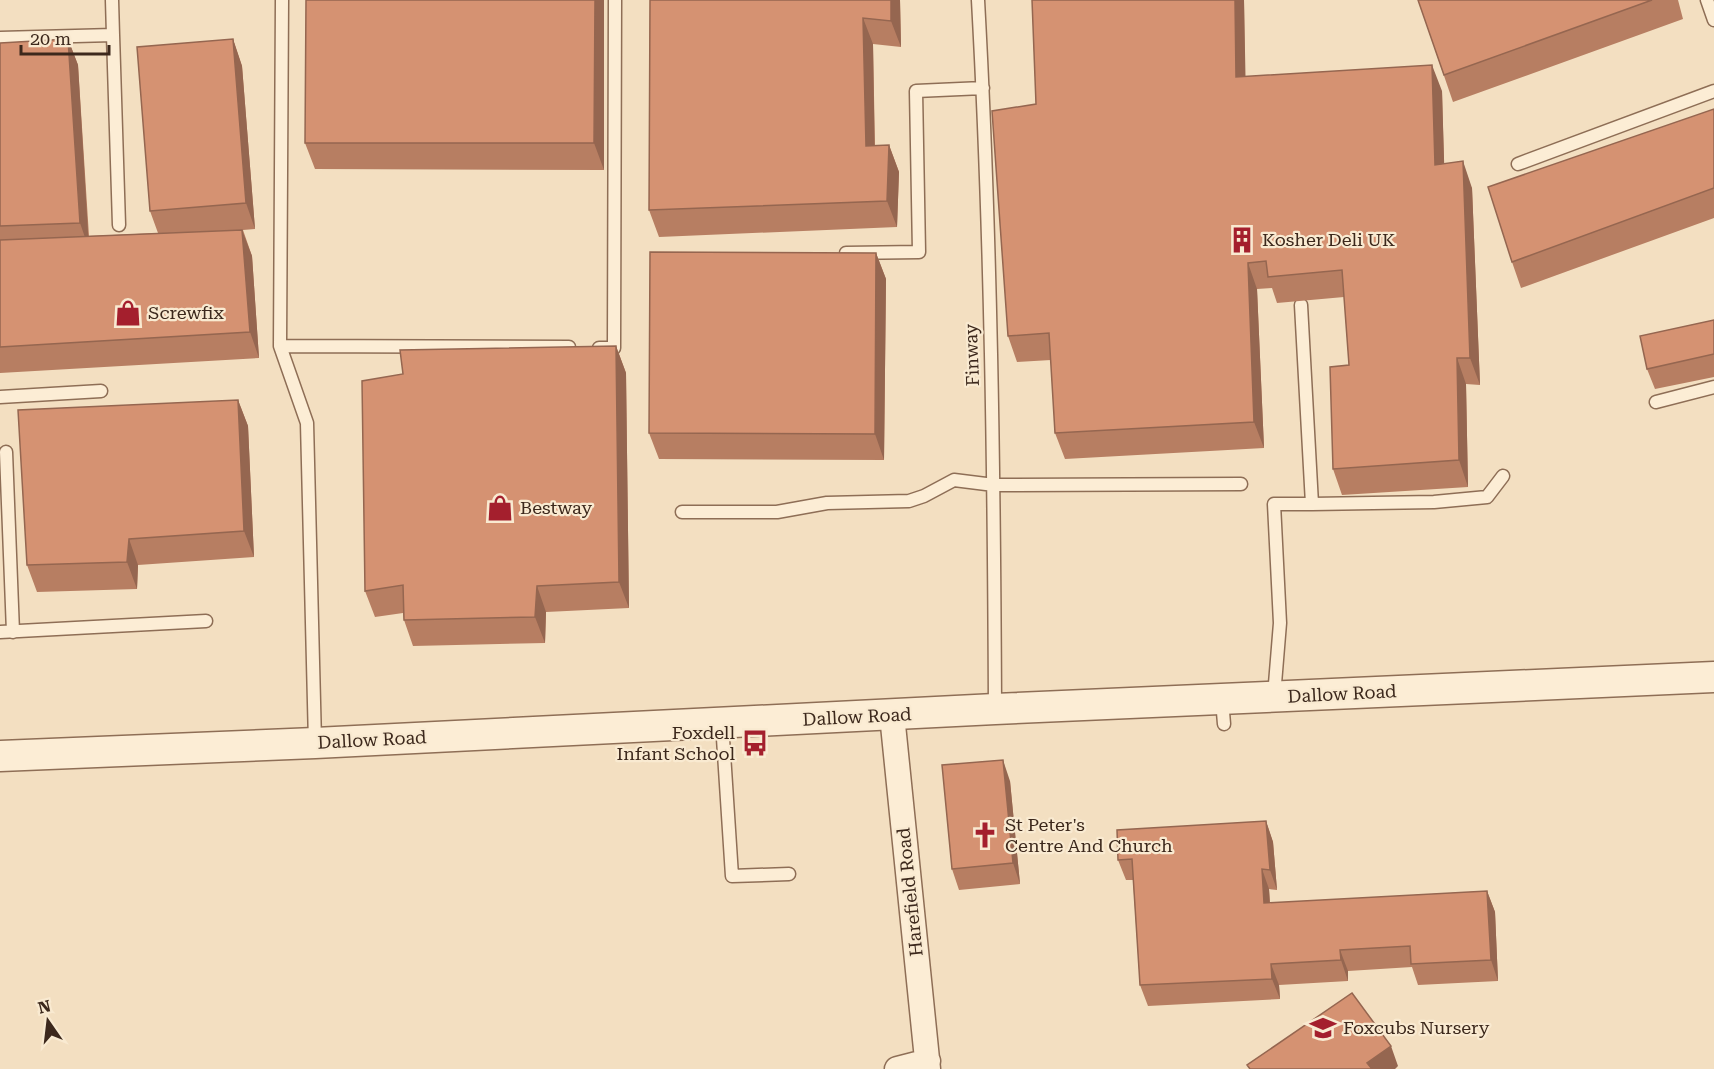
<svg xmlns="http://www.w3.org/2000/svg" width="1714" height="1069" font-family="'Roboto Serif',serif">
  <rect width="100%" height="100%" fill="#f3dfc1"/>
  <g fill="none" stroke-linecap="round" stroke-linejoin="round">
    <g stroke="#8e6e56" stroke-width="15">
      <path id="service" d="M282,0L280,346L307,423L315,742
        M978,0C991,236 994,472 995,708
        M1707,0L1714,20
        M113,35L119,225
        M0,38L113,35L112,0
        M1518,164L1714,91
        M846,253L919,252L916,91L983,88
        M280,346L569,347
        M599,348H614L615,0
        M0,397L101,391
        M1656,402L1714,387
        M6,452L13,632
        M1312,504L1434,502L1487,497L1503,476
        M682,512H777L827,503L909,501L924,496L954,480L994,485L1241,484
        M0,632L206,621
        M1274,696L1280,623L1274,504H1312L1301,305
        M1222,700L1224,724
        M722,723L732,876L789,874"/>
    </g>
    <g stroke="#8e6e56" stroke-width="27">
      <path id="minor" d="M892,715L928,1069
        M897,1069L928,1061"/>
    </g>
    <g stroke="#8e6e56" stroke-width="33">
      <path id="tertiary" d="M0,756L315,743L995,709L1714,677"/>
    </g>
    <use href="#service" stroke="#fcedd5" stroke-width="12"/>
    <use href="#minor" stroke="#fcedd5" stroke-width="24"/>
    <use href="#tertiary" stroke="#fcedd5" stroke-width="30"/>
  </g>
  <path fill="#b77e62" d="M604,0V170L315,169L305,143Z
    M650,0H900L901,47L873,44L875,146L889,145L899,172L897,227L659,237L649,210Z
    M1032,0H1244L1245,76L1442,91L1444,164L1472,188L1480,385L1466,384L1468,487L1342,495L1333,469L1349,365L1344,297L1277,303L1272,288L1257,289L1264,448L1065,459L1055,433L1051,360L1017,362L1008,336L1036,104Z
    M1418,0H1678L1683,19L1453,102Z
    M68,39L78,65L89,236L158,233L150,211L233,39L242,66L255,229L243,230L252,256L259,358L0,373V43Z
    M1714,109V218L1521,288L1512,262Z
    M876,253L886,279L884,460L659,459L649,433Z
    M1714,320V377L1655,389L1647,369Z
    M616,346L626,373L629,608L546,612L545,643L413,646L404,620L403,613L375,617L365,591Z
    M238,400L248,426L254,557L138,565L137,589L37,592L27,565Z
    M1010,781L1020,884L959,890L952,869Z
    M1266,821L1273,842L1277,890L1269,889L1270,903L1487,891L1495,912L1498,981L1418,985L1412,967L1348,971V981L1279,985L1280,999L1148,1006L1140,985L1133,880H1126L1118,860Z"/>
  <path fill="#956650" d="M595,0H604V170L594,143Z
    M891,0H900L901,47L891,21Z
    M1235,0H1244L1246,103L1236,77Z
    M863,18L873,44L875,173L866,146Z
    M68,39L78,65L89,249L80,223Z
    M233,39L242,66L255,229L246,203Z
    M1432,65L1442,91L1445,192L1435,165Z
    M889,145L899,172L897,227L887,201Z
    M1463,161L1472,188L1480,385L1470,358Z
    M242,230L252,256L259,358L250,332Z
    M876,253L886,279L884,460L875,434Z
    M1248,263L1257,289L1264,448L1254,422Z
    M616,346L626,373L629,608L619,582Z
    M1457,358L1466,384L1468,487L1459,460Z
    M238,400L248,426L254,557L244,531Z
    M129,539L138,565L137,589L127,562Z
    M537,586L546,612L545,643L535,617Z
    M1003,760L1010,781L1020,884L1013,863Z
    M1266,821L1273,842L1277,890L1270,870Z
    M1262,869L1269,889L1271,923L1264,903Z
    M1487,891L1495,912L1498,981L1491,960Z
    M1340,950L1348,971V981L1341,960Z
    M1271,964L1279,985L1280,999L1272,979Z
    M1391,1046L1398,1066L1395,1069H1370L1367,1063Z"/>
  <path fill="#d59272" stroke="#956650" stroke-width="1.5" d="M306,0H595L594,143H305Z
    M650,0H891V21L863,18L866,146L889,145L887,201L649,210Z
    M1032,0H1235L1236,77L1432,65L1435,165L1463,161L1470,358H1457L1459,460L1333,469L1330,367L1349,365L1342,270L1268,277L1266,261L1248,263L1254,422L1055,433L1049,333L1008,336L992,111L1036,104Z
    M1418,0H1652L1444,75Z
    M68,39L80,223L0,226V43Z
    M233,39L246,203L150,211L137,47Z
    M1714,109V188L1512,262L1488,187Z
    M242,230L250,332L0,347V240Z
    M650,252L876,253L875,434L649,433Z
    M1714,320V354L1647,369L1640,336Z
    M616,346L619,582L537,586L535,617L404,620L403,585L365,591L362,381L403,374L400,350Z
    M238,400L244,531L129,539L127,562L27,565L18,410Z
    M1003,760L1013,863L952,869L942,765Z
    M1266,821L1270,870L1262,869L1264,903L1487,891L1491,960L1411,964L1410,946L1340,950L1341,960L1271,964L1272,979L1140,985L1132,859L1118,860L1117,830Z
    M1352,993L1391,1046L1367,1063L1372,1069H1250L1247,1065Z"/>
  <defs>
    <g id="building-bare" transform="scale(2.07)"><path d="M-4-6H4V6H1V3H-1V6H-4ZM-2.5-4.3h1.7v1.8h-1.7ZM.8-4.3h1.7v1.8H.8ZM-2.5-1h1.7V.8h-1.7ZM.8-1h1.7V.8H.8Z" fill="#a41f2d" stroke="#f9ead1" stroke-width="2.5" paint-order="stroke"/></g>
    <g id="shop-bare" transform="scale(2.07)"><path d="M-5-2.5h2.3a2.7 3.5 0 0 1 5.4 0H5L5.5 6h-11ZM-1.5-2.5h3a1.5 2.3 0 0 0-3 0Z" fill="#a41f2d" stroke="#f9ead1" stroke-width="2.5" paint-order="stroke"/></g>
    <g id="bus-bare" transform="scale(2.07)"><path d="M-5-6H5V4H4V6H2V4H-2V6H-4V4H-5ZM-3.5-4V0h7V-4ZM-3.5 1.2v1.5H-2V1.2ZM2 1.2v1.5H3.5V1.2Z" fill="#a41f2d" stroke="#f9ead1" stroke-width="2.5" paint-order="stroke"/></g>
    <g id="church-bare" transform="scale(2.07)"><path d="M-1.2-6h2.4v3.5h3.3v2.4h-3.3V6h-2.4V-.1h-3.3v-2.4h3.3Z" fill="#a41f2d" stroke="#f9ead1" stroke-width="2.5" paint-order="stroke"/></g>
    <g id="school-bare" transform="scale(2.07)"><path d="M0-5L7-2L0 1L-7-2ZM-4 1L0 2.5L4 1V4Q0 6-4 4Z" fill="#a41f2d" stroke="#f9ead1" stroke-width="2.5" paint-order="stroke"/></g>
  </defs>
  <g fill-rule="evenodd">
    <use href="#building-bare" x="1242" y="240"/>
    <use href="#shop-bare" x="128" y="313"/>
    <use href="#shop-bare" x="500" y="508"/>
    <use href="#bus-bare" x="755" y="743"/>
    <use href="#church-bare" x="985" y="835"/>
    <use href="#school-bare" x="1323" y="1028"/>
  </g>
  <g text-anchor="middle" stroke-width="4.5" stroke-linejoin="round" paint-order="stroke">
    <g font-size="18" fill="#3c281c" stroke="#f9ead1" text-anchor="start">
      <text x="1262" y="246">Kosher Deli UK</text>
      <text x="148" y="319">Screwfix</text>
      <text x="520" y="514">Bestway</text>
      <text x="735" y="739" text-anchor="end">Foxdell<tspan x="735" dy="21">Infant School</tspan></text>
      <text x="1005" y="831">St Peter's<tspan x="1005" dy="21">Centre And Church</tspan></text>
      <text x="1343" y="1034">Foxcubs Nursery</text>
    </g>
    <g font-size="18" fill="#3c281c" stroke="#f9ead1">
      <text transform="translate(972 355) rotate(-92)" y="6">Finway</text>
      <text transform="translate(1342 694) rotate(-3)" y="6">Dallow Road</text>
      <text transform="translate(857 717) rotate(-3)" y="6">Dallow Road</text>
      <text transform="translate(372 740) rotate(-3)" y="6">Dallow Road</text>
      <text transform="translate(910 892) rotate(-96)" y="6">Harefield Road</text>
    </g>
  </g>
  <g transform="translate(48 1021) rotate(346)" stroke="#f9ead1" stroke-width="4.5" paint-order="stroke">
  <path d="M0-4.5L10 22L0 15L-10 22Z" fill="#3c281c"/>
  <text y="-9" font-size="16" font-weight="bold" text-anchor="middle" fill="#3c281c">N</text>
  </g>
  <path d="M21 45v9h88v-9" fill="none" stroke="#3c281c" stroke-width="3"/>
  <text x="30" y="45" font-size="18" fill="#3c281c" stroke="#f9ead1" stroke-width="4.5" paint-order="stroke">20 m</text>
</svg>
